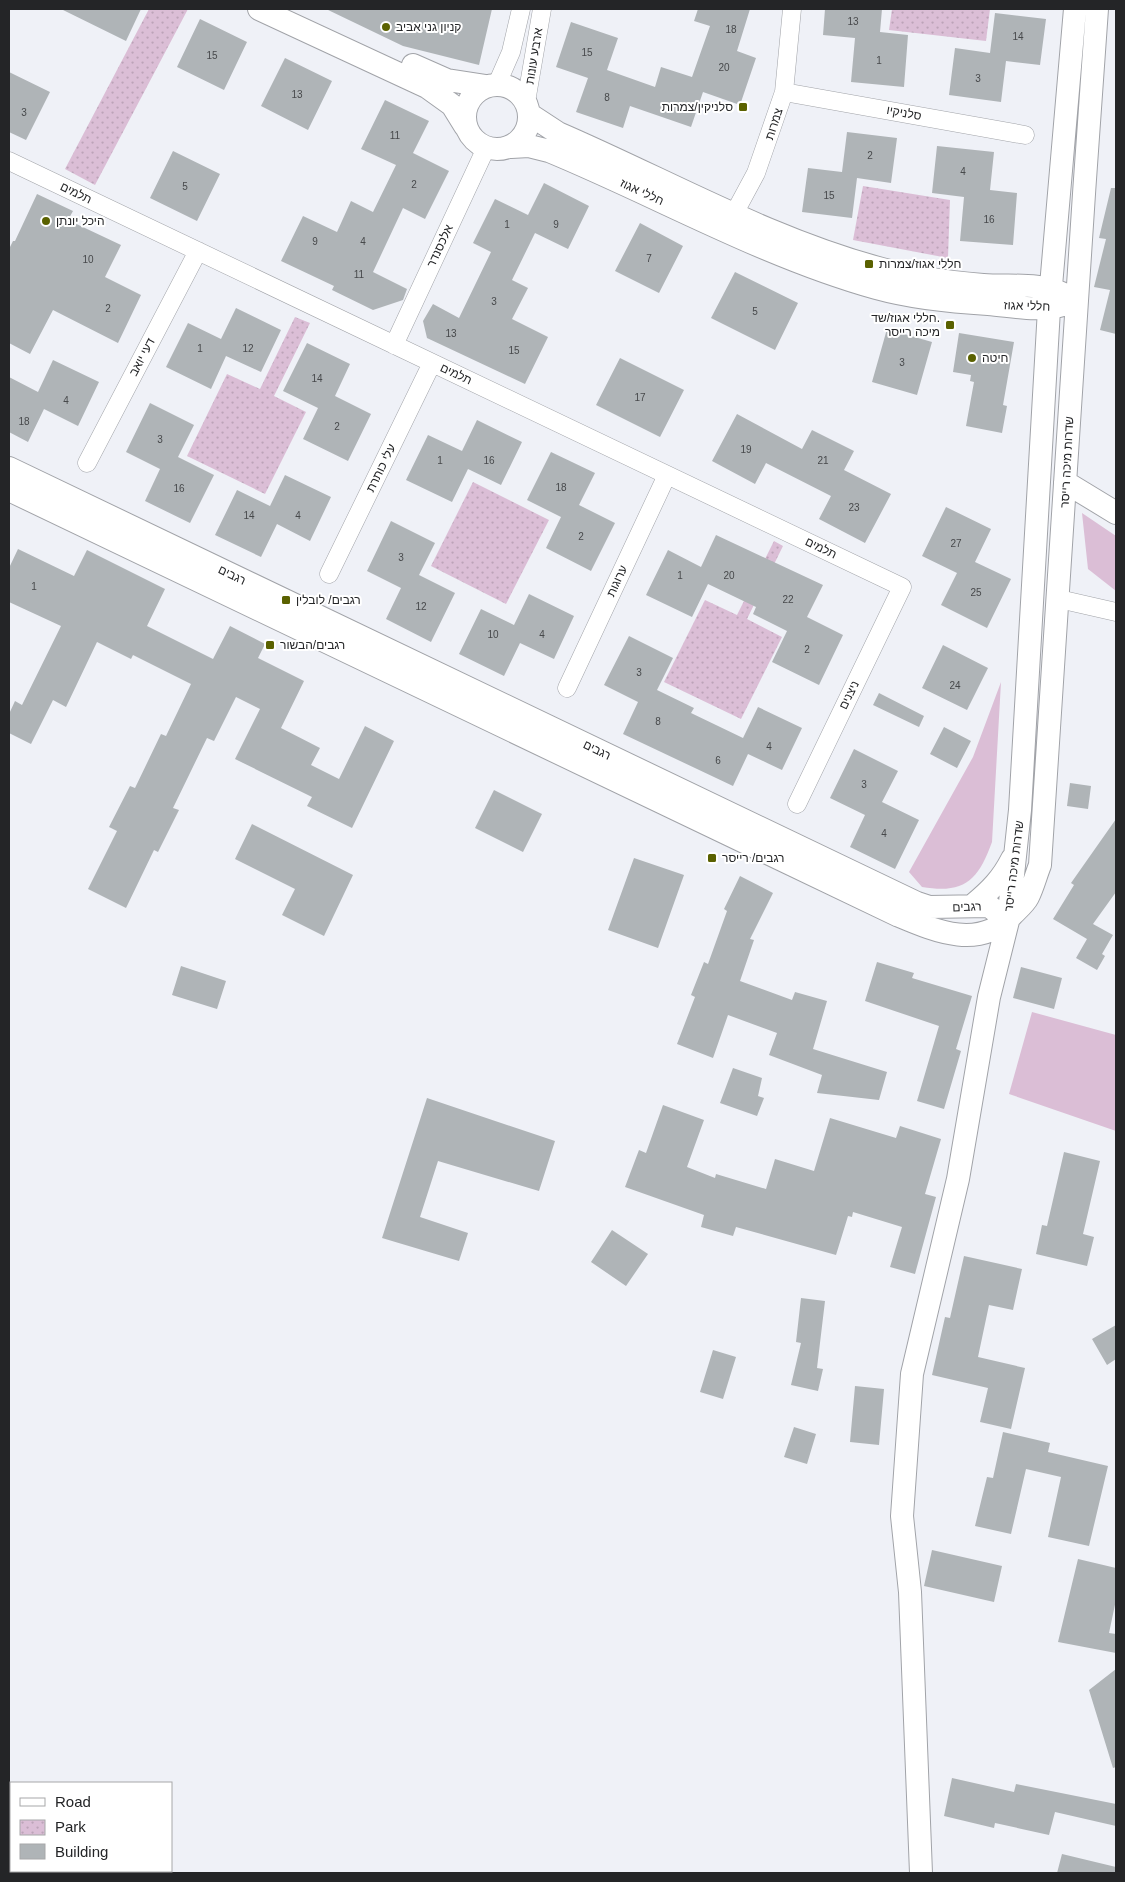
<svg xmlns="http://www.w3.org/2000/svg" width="1125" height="1882" font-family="Helvetica,'Noto Sans Hebrew',sans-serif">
  <defs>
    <pattern id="park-dots" width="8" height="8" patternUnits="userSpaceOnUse" patternTransform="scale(1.25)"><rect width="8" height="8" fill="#dbbed6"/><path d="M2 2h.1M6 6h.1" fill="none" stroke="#bca3b8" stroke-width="1.8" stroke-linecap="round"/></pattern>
  </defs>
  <rect width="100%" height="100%" fill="#eff1f7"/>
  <path fill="#dbbed6" d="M1082,513L1116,536V591L1088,569Z
    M1001,682L992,842C978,881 964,894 922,887L909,872L973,757Z
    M1032,1012L1116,1035V1131L1009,1094Z"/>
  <path fill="url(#park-dots)" d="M149,9H188L95,185L65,169Z
    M892,9H990L986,41L889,30Z
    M863,186L950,200L948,258L853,240Z
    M295,317L310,323L274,396L306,412L265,494L187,456L227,374L260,389Z
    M473,482L549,520L506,604L431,566Z
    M774,541L783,546L747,619L782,637L741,719L664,682L705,600L737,615Z"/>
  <path fill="#afb4b7" d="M61,9H141L126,41Z
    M326,9H492L479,65L403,46Z
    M698,9H750L737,51L756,58L740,105L703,92L691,127L630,106L623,128L576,112L588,78L556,67L571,22L618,38L607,70L655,87L661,67L692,77L710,26L694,21Z
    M825,9H882L880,32L908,35L904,87L851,82L855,38L823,35Z
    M995,13L1046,19L1040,65L1006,61L1001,102L949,95L955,48L990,53Z
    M200,19L247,42L224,90L177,67Z
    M285,58L332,81L308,130L261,106Z
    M9,72L50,92L26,140L9,132Z
    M385,100L429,121L413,153L449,171L425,219L403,208L373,272L407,289L403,300L373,310L332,290L334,286L281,261L303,216L337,232L351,201L373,212L396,165L361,149Z
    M847,132L897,138L891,183L857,178L852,218L802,212L808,168L842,172Z
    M937,146L994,152L990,190L1017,193L1013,245L960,241L964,197L932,193Z
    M173,151L220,174L197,221L150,198Z
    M544,183L589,206L568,249L535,233L512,280L528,288L512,319L548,337L525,384L427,338L423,321L433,304L459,318L491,252L473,243L495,199L528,215Z
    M1111,188H1116V334L1100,330L1110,290L1094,287L1106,239L1099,238Z
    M37,194L73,211L68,220L121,245L105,277L141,295L118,343L53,310L30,354L9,343V249L13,241H15Z
    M640,223L683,246L659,293L615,271Z
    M735,272L798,303L775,350L711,318Z
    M236,308L281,330L261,372L226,356L211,389L166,367L188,323L221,339Z
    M887,329L932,342L917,395L872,382Z
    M959,333L1014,342L1003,405L1007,406L1002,433L966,426L974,382L970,381L971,375L953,372Z
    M307,343L350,364L335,396L371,414L348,461L303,439L318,408L283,391Z
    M620,358L684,390L660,437L596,405Z
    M53,360L99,382L78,426L44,409L28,442L9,432V377L38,392Z
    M150,403L194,425L178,457L214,475L190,523L145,501L160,469L126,452Z
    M737,414L802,449L812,430L854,451L844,470L891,494L865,543L819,519L831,496L766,463L755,484L712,461Z
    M477,420L522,442L501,485L468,469L452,502L406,480L428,435L462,451Z
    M551,452L595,473L579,505L615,523L591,571L546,548L561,517L527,500Z
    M285,475L331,497L310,541L277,524L261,557L215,535L237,490L270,506Z
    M946,507L991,529L975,562L1011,579L987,628L941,605L957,573L922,556Z
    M391,521L435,543L419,575L455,593L431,642L386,619L401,588L367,571Z
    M716,535L823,585L807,617L843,635L819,685L772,662L787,631L753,614L756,607L708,584L692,617L646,595L668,550L701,567Z
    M18,549L74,576L87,550L165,589L147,626L213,659L230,626L265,644L258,658L304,681L281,728L320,748L311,765L339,779L365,726L394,741L352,828L307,806L312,797L235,759L260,709L236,697L214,741L207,738L173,808L179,810L158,852L154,850L126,908L88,889L117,831L109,827L130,786L135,788L161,734L166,736L191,684L133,655L131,659L97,642L66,707L53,700L31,744L9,733V714L15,701L22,705L61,626L9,602V568Z
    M529,594L574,616L554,659L520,643L504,676L459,654L481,609L514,625Z
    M629,636L673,658L657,690L694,708L691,713L743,738L758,707L802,728L782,770L748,754L733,786L623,734L638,702L604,685Z
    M943,645L988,668L967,710L922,688Z
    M879,693L924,716L919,727L873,705Z
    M944,727L971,741L957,768L930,754Z
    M854,749L898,771L882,802L919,820L895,869L850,847L865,815L830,798Z
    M1070,783L1091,786L1088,809L1067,806Z
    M494,790L542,814L523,852L475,828Z
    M1116,819V892L1093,924L1113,935L1102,954L1105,956L1097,970L1076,958L1087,939L1053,919L1074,885L1071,883Z
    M252,824L353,875L324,936L282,915L295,889L235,859Z
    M634,858L684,875L658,948L608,930Z
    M740,876L773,893L750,939L754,940L740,981L792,1000L795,992L827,1001L813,1049L887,1072L879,1100L817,1093L822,1075L769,1055L777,1033L728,1015L713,1058L677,1044L695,997L691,995L704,962L708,964L727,911L724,909Z
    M877,962L914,973L912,978L972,996L956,1049L961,1051L944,1109L917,1101L939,1026L865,1001Z
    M181,966L226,981L217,1009L172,995Z
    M1021,967L1062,978L1054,1009L1013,998Z
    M733,1068L762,1078L758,1096L764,1098L757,1116L720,1103Z
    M427,1098L555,1141L539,1191L438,1161L420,1217L468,1233L459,1261L382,1238Z
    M663,1105L704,1120L687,1167L715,1178L716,1174L766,1189L775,1159L814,1171L830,1118L896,1138L900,1126L941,1139L925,1194L936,1197L915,1274L890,1267L902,1227L853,1212L852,1217L848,1216L836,1255L736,1227L733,1236L701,1227L704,1215L625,1187L639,1150L646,1153Z
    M1064,1152L1100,1161L1083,1234L1094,1237L1087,1266L1036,1254L1042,1225L1047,1226Z
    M612,1230L648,1254L626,1286L591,1262Z
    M964,1256L1022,1269L1013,1310L989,1305L978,1357L1025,1368L1011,1429L980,1422L988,1388L932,1375L945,1317L950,1318Z
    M801,1298L825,1301L817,1368L823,1369L818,1391L791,1385L801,1343L796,1342Z
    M1116,1325V1359L1107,1365L1092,1339Z
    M713,1350L736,1357L723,1399L700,1392Z
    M855,1386L884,1389L879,1445L850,1442Z
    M794,1427L816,1434L807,1464L784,1457Z
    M1003,1432L1050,1443L1048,1452L1108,1466L1089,1546L1048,1537L1061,1477L1026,1469L1011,1534L975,1526L987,1477L993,1478Z
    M932,1550L1002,1566L994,1602L924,1586Z
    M1078,1559L1116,1568V1600L1109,1633L1116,1634V1653L1058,1642Z
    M1116,1669V1767L1113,1768L1089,1690Z
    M952,1778L1014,1792L1016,1784L1116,1804V1826L1055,1812L1049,1835L995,1823L994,1828L944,1816Z
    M1062,1854L1116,1867V1873H1057Z"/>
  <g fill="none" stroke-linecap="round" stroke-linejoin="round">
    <g stroke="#a1a3a8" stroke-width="19">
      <path id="minor" d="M497,84L511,52L521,9
        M784,92L1025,135
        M526,102L542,9
        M9,161L902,587L797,804
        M728,225L756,173L784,92L792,9
        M394,345L486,148
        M87,463L198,251
        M329,574L432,363
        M1059,599L1116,612
        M567,688L667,475"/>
    </g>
    <g stroke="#a1a3a8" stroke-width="24">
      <path id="tertiary" d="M259,9L427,87L452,105L465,126
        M413,65L447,80L486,86
        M465 117a32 32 0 1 1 64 0a32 32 0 1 1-64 0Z
        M529,114L558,133C665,179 769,239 882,269C915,278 949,282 983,285C1010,287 1040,282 1064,294
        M511,147L529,146L549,151C658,196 762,256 876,288C912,298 951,302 988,304C1013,306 1039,312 1063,305
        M9,468L917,903L929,907L989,906L1008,921
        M1065,482L1116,513
        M9,490L897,915C935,931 980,951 1013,914C1018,909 1025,903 1028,897C1033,887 1036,875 1040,865C1060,579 1076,294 1097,9
        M973,905C990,891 1002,879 1012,859
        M921,1873L910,1592L902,1516L912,1374L958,1179L989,997L1008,921L1020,810L1049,309L1075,9"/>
    </g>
    <use href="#minor" stroke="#fff" stroke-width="18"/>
    <use href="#tertiary" stroke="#fff" stroke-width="22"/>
  </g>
  <g fill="#5a6100" stroke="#fff" stroke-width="2">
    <circle cx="386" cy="27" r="5"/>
    <rect x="738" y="102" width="10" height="10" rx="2.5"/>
    <circle cx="46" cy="221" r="5"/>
    <rect x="864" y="259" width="10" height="10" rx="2.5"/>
    <rect x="945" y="320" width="10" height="10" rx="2.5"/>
    <circle cx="972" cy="358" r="5"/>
    <rect x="281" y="595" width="10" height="10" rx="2.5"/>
    <rect x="265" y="640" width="10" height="10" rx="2.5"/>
    <rect x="707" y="853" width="10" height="10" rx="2.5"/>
  </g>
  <g text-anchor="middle" stroke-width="4" stroke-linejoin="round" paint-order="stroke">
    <g font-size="10" fill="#47494b">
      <text x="853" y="25">13</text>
      <text x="731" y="33">18</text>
      <text x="1018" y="40">14</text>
      <text x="587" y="56">15</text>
      <text x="212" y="59">15</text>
      <text x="879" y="64">1</text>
      <text x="724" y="71">20</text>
      <text x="978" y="82">3</text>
      <text x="297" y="98">13</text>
      <text x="607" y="101">8</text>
      <text x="24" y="116">3</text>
      <text x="395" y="139">11</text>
      <text x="870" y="159">2</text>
      <text x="963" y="175">4</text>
      <text x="414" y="188">2</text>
      <text x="185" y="190">5</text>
      <text x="829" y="199">15</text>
      <text x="989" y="223">16</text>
      <text x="507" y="228">1</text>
      <text x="556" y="228">9</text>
      <text x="315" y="245">9</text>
      <text x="363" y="245">4</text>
      <text x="649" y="262">7</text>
      <text x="88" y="263">10</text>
      <text x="359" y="278">11</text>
      <text x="494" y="305">3</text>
      <text x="108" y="312">2</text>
      <text x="755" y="315">5</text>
      <text x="451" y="337">13</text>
      <text x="200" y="352">1</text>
      <text x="248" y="352">12</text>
      <text x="514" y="354">15</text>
      <text x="902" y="366">3</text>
      <text x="317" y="382">14</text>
      <text x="640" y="401">17</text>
      <text x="66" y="404">4</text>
      <text x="24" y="425">18</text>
      <text x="337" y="430">2</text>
      <text x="160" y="443">3</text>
      <text x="746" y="453">19</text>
      <text x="440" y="464">1</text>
      <text x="489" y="464">16</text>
      <text x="823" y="464">21</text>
      <text x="561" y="491">18</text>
      <text x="179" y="492">16</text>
      <text x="854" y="511">23</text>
      <text x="249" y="519">14</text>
      <text x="298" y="519">4</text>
      <text x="581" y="540">2</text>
      <text x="956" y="547">27</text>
      <text x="401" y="561">3</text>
      <text x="680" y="579">1</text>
      <text x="729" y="579">20</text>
      <text x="34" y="590">1</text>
      <text x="976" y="596">25</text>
      <text x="788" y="603">22</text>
      <text x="421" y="610">12</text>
      <text x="493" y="638">10</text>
      <text x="542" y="638">4</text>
      <text x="807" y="653">2</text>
      <text x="639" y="676">3</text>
      <text x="955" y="689">24</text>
      <text x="658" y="725">8</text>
      <text x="769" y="750">4</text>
      <text x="718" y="764">6</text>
      <text x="864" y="788">3</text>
      <text x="884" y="837">4</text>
    </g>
    <g font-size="12" fill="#242527" stroke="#fff" text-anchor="start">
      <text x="396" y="31">קניון גני אביב</text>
      <text x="733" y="111" text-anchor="end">סלניקין/צמרות</text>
      <text x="56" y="225">היכל יונתן</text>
      <text x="879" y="268">חללי אגוז/צמרות</text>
      <text x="940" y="322" text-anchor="end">חללי אגוז/שד.<tspan x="940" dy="14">מיכה רייסר</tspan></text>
      <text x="982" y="362">חיטה</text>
      <text x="296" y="604">רגבים/ לובלין</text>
      <text x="280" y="649">רגבים/הבשור</text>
      <text x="722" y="862">רגבים/ רייסר</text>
    </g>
    <g font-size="12" fill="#242527" stroke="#fff">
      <text transform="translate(534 56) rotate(-81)" y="4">ארבע עונות</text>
      <text transform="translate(904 113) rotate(10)" y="4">סלניקיו</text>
      <text transform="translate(774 124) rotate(-72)" y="4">צמרות</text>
      <text transform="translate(642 192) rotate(25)" y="4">חללי אגוז</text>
      <text transform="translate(76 193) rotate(26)" y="4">תלמים</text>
      <text transform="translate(440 246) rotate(-65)" y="4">אלכסנדר</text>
      <text transform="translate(1027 306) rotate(2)" y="4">חללי אגוז</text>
      <text transform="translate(142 357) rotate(-62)" y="4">דעי יואב</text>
      <text transform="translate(456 374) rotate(25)" y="4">תלמים</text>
      <text transform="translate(1067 462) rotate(-87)" y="4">שדרות מיכה רייסר</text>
      <text transform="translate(381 468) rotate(-64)" y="4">עלי כותרת</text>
      <text transform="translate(821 548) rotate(26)" y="4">תלמים</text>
      <text transform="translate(232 575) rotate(26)" y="4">רגבים</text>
      <text transform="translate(617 581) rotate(-65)" y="4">ערוגות</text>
      <text transform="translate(849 695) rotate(-64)" y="4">ניצנים</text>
      <text transform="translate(597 750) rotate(26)" y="4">רגבים</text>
      <text transform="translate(1014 866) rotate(-83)" y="4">שדרות מיכה רייסר</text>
      <text transform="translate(967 907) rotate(-2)" y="4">רגבים</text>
    </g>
  </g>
  <rect width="1125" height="1882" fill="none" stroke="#242527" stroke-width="20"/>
  <rect x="10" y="1782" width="162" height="90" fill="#ffffff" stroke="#a7a8a9"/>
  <rect x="20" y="1798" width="25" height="8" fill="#ffffff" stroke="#a7a8a9"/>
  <text x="55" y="1807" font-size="15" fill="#242527">Road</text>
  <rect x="20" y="1820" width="25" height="15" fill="url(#park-dots)" stroke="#a7a8a9"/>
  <text x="55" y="1832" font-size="15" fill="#242527">Park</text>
  <rect x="20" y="1844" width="25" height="15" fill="#afb4b7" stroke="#a7a8a9"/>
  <text x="55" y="1857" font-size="15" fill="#242527">Building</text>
</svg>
